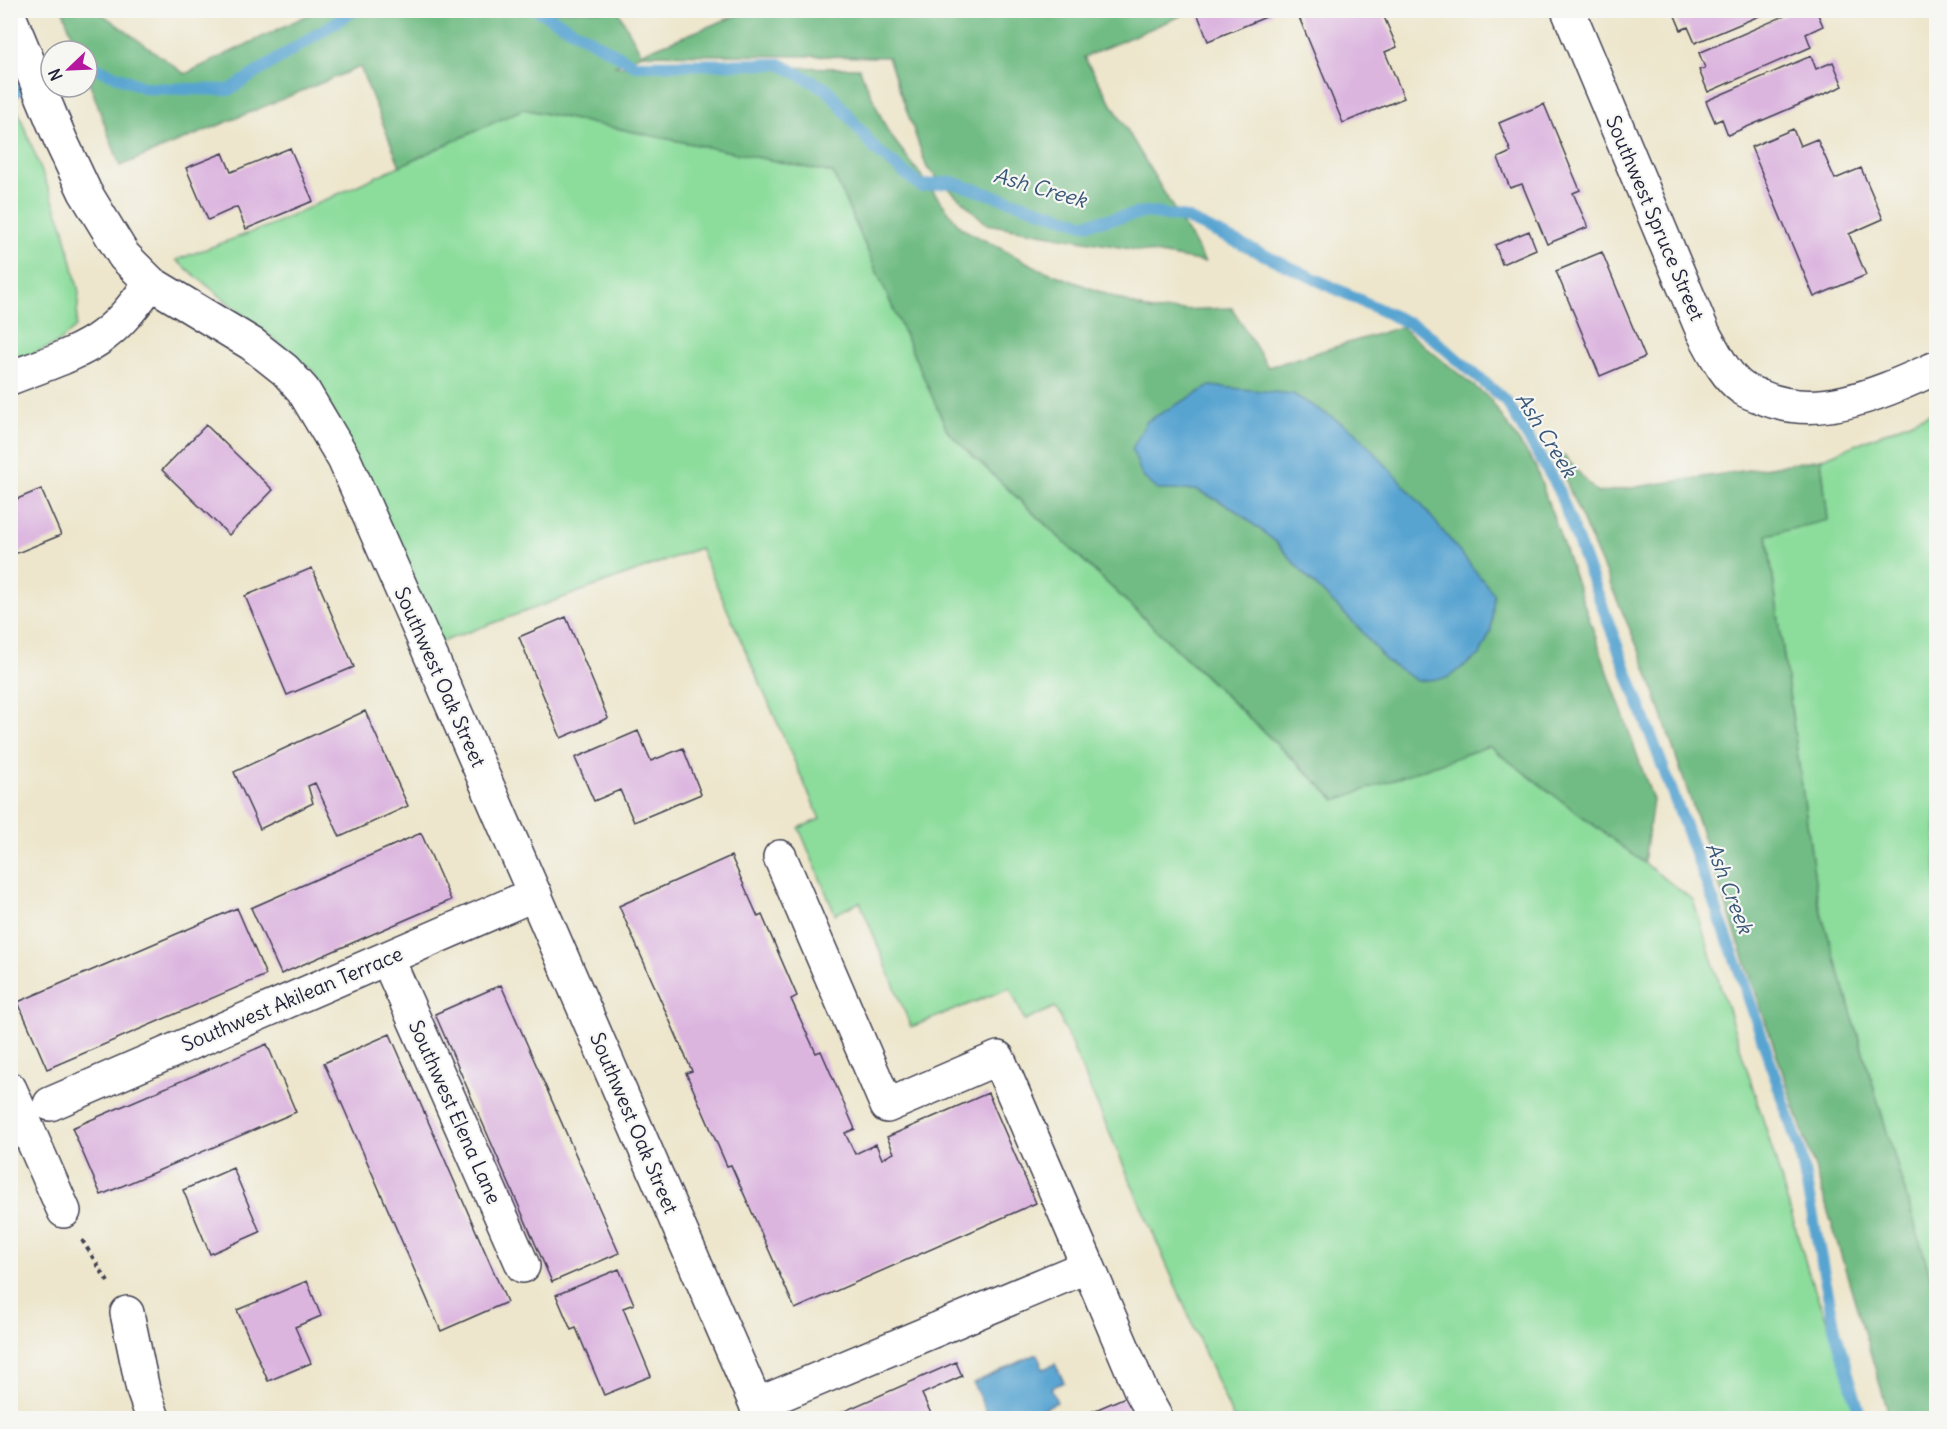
<svg xmlns="http://www.w3.org/2000/svg" width="1947" height="1429" font-family="Delius,sans-serif">
  <rect width="100%" height="100%" fill="#f6f6f2"/>
  <filter id="ink" filterUnits="userSpaceOnUse"><feTurbulence type="fractalNoise" baseFrequency=".0167" numOctaves="2"/><feDisplacementMap in="SourceGraphic" scale="12" xChannelSelector="R" yChannelSelector="G"/><feConvolveMatrix kernelMatrix="1 2 1 2 8 2 1 2 1" color-interpolation-filters="sRGB"/></filter>
  <filter id="wash" filterUnits="userSpaceOnUse"><feTurbulence type="fractalNoise" baseFrequency=".008" numOctaves="4" result="noise"/><feDisplacementMap in="SourceGraphic" scale="24" xChannelSelector="R" yChannelSelector="G"/><feGaussianBlur stdDeviation="1.35" result="paint"/><feColorMatrix in="noise" values="0 0 0 0 0 0 0 0 0 0 0 0 0 0 0 0 0 1.4 0 .05"/><feComposite in="paint" operator="in"/></filter>
  <g filter="url(#wash)">
    <rect width="100%" height="100%" fill="#ede6cc"/>
    <path fill="#8cdd9c" stroke="#57806c" stroke-width="1.5" d="M10,109L18,111L63,226L79,292L76,327L58,343L10,364Z
      M523,109L833,173L948,432L1335,800L1489,746L1693,900L1767,1132L1810,1277L1865,1418H1233L1055,1007L1025,1021L1010,988L911,1027L860,902L835,914L799,828L820,819L700,548L441,642L314,372L176,260L271,225Z
      M1936,411V1295L1818,902L1767,534L1828,520L1821,459Z"/>
    <path fill="#71bc84" stroke="#4a6f60" stroke-width="1.5" fill-rule="evenodd" d="M63,11H98L185,74L316,11H618L641,53L748,11H1192L1084,57L1205,262L987,224L927,168L888,57L641,54L614,66L859,68L888,132L961,228L1040,269L1151,311L1232,308L1268,367L1401,327L1490,399L1535,465L1653,800L1644,863L1489,746L1336,800L948,432L833,173L523,109L400,166L360,67L120,166L87,76V51H78ZM1197,490L1493,594L1447,678L1417,680L1386,661L1359,628L1307,577L1276,542L1231,507Z
      M1564,456L1597,493L1821,459L1828,520L1767,535L1818,902L1936,1295V1418H1890L1814,1165L1644,662L1570,491L1557,457Z"/>
    <path fill="#58a4d1" stroke="#3d6386" stroke-width="1.5" d="M1210,386L1293,394L1355,431L1420,503L1494,594L1491,631L1480,655L1447,678L1417,681L1386,661L1359,628L1307,577L1276,542L1231,507L1197,490H1158L1142,476L1132,449L1147,421Z
      M1037,1354L1043,1369L1055,1364L1064,1382L1051,1388L1057,1402L1021,1418H989L973,1383Z"/>
    <g fill="none" stroke-linecap="round" stroke-linejoin="round">
      <path stroke="#58a4d1" stroke-width="12" d="M537,10L635,65L780,64L828,90L875,149L921,186L951,182L1084,224L1147,212L1186,218L1423,330L1506,401L1557,486L1740,972L1800,1151L1835,1330L1861,1418
        M87,64L145,88L229,90L355,10
        M10,95L51,71"/>
    </g>
    <g id="blocks">
      <path fill="#dcb5df" d="M1196,10H1271L1273,14L1208,41Z
        M1296,10H1367L1369,14L1381,10L1397,47L1385,52L1404,98L1343,123Z
        M1798,10H1816L1823,26L1806,34L1811,47L1708,92L1699,70L1705,68L1699,53Z
        M1673,11H1771L1695,43L1688,27L1681,30Z
        M1811,56L1816,69L1833,62L1843,86L1728,135L1722,119L1715,122L1706,101Z
        M1544,104L1580,190L1573,193L1588,227L1547,244L1522,184L1510,188L1498,158L1511,152L1499,123Z
        M1793,129L1800,146L1817,139L1835,179L1861,168L1883,219L1849,234L1866,275L1814,297L1751,147Z
        M290,148L313,201L246,229L237,207L208,220L186,168L223,153L231,172Z
        M1529,231L1536,249L1502,264L1495,245Z
        M1602,252L1645,357L1600,376L1556,271Z
        M206,425L273,490L229,535L162,470Z
        M41,489L61,535L10,556V502Z
        M312,568L354,667L287,695L245,596Z
        M566,617L608,718L561,738L519,637Z
        M365,711L408,806L340,837L315,783L308,786L313,803L260,829L234,772Z
        M638,731L651,761L683,748L701,794L634,822L620,790L594,801L575,758Z
        M421,833L451,900L281,974L251,908Z
        M731,856L758,917L762,915L797,996L791,999L816,1053L821,1051L855,1129L845,1133L855,1154L876,1144L882,1159L894,1153L887,1137L988,1093L1036,1203L795,1309L731,1165L727,1166L686,1073L692,1071L619,906Z
        M237,908L266,975L47,1069L18,1002Z
        M501,985L619,1253L552,1282L435,1014Z
        M390,1034L507,1302L441,1331L324,1063Z
        M267,1044L296,1112L101,1195L72,1128Z
        M233,1168L260,1232L210,1254L183,1190Z
        M619,1269L634,1304L623,1308L651,1376L604,1395L576,1328L571,1330L556,1295Z
        M307,1281L321,1316L295,1327L311,1363L268,1381L237,1310Z
        M956,1362L962,1376L922,1394L933,1418H861L859,1415L850,1418H845L842,1412Z
        M1130,1395L1140,1418H1077Z"/>
    </g>
  </g>
  <g filter="url(#ink)">
    <use href="#blocks" fill-opacity="0" stroke="#403f51" stroke-width="1.5"/>
    <g fill="none" stroke-linecap="round" stroke-linejoin="round">
      <g stroke="#403f51" stroke-width="36">
        <path id="minor" d="M1568,10L1703,332C1713,350 1725,376 1742,388C1747,392 1754,394 1759,396C1818,423 1882,392 1936,368
          M10,18L61,141L85,192L124,256L151,283L252,344L285,370L303,390L344,459L421,633L762,1418
          M10,378C38,367 82,353 104,335C123,321 137,301 151,283
          M387,958L523,1266
          M10,1089L64,1211
          M50,1104L535,894
          M1088,1266L1141,1391L1156,1418
          M127,1313L143,1390L153,1418
          M756,1405L1088,1266L998,1058L887,1106L780,857"/>
      </g>
      <path stroke="#403f51" stroke-width="4" stroke-dasharray="4.5 4.5" stroke-linecap="butt" d="M82,1240L108,1282"/>
      <use href="#minor" stroke="#fff" stroke-width="33"/>
    </g>
  </g>
  <g text-anchor="middle" stroke-width="4.5" stroke-linejoin="round" paint-order="stroke">
    <g font-size="20" fill="#22223b" stroke="#f6f6f2">
      <text transform="translate(1655 218) rotate(67)" y="7">Southwest Spruce Street</text>
      <text transform="translate(440 677) rotate(66)" y="7">Southwest Oak Street</text>
      <text transform="translate(292 999) rotate(-23)" y="7">Southwest Akilean Terrace</text>
      <text transform="translate(455 1112) rotate(66)" y="7">Southwest Elena Lane</text>
      <text transform="translate(634 1123) rotate(67)" y="7">Southwest Oak Street</text>
    </g>
    <g font-size="21" font-style="italic" fill="#385677" stroke="#f6f6f2">
      <text transform="translate(1040 188) rotate(16)" y="7">Ash Creek</text>
      <text transform="translate(1546 435) rotate(58)" y="7">Ash Creek</text>
      <text transform="translate(1729 888) rotate(69)" y="7">Ash Creek</text>
    </g>
  </g>
  <rect width="1947" height="1429" fill="none" stroke="#f6f6f2" stroke-width="36"/>
  <g transform="translate(69 69) rotate(247)"><circle r="28" fill="#f6f6f2" stroke="#a1a1a9" stroke-width="1.5"/>
  <path d="M0-4.5L10 22L0 15L-10 22Z" fill="#b5179e"/>
  <text y="-9" font-size="16" font-weight="bold" text-anchor="middle" fill="#22223b">N</text>
  </g>
</svg>
